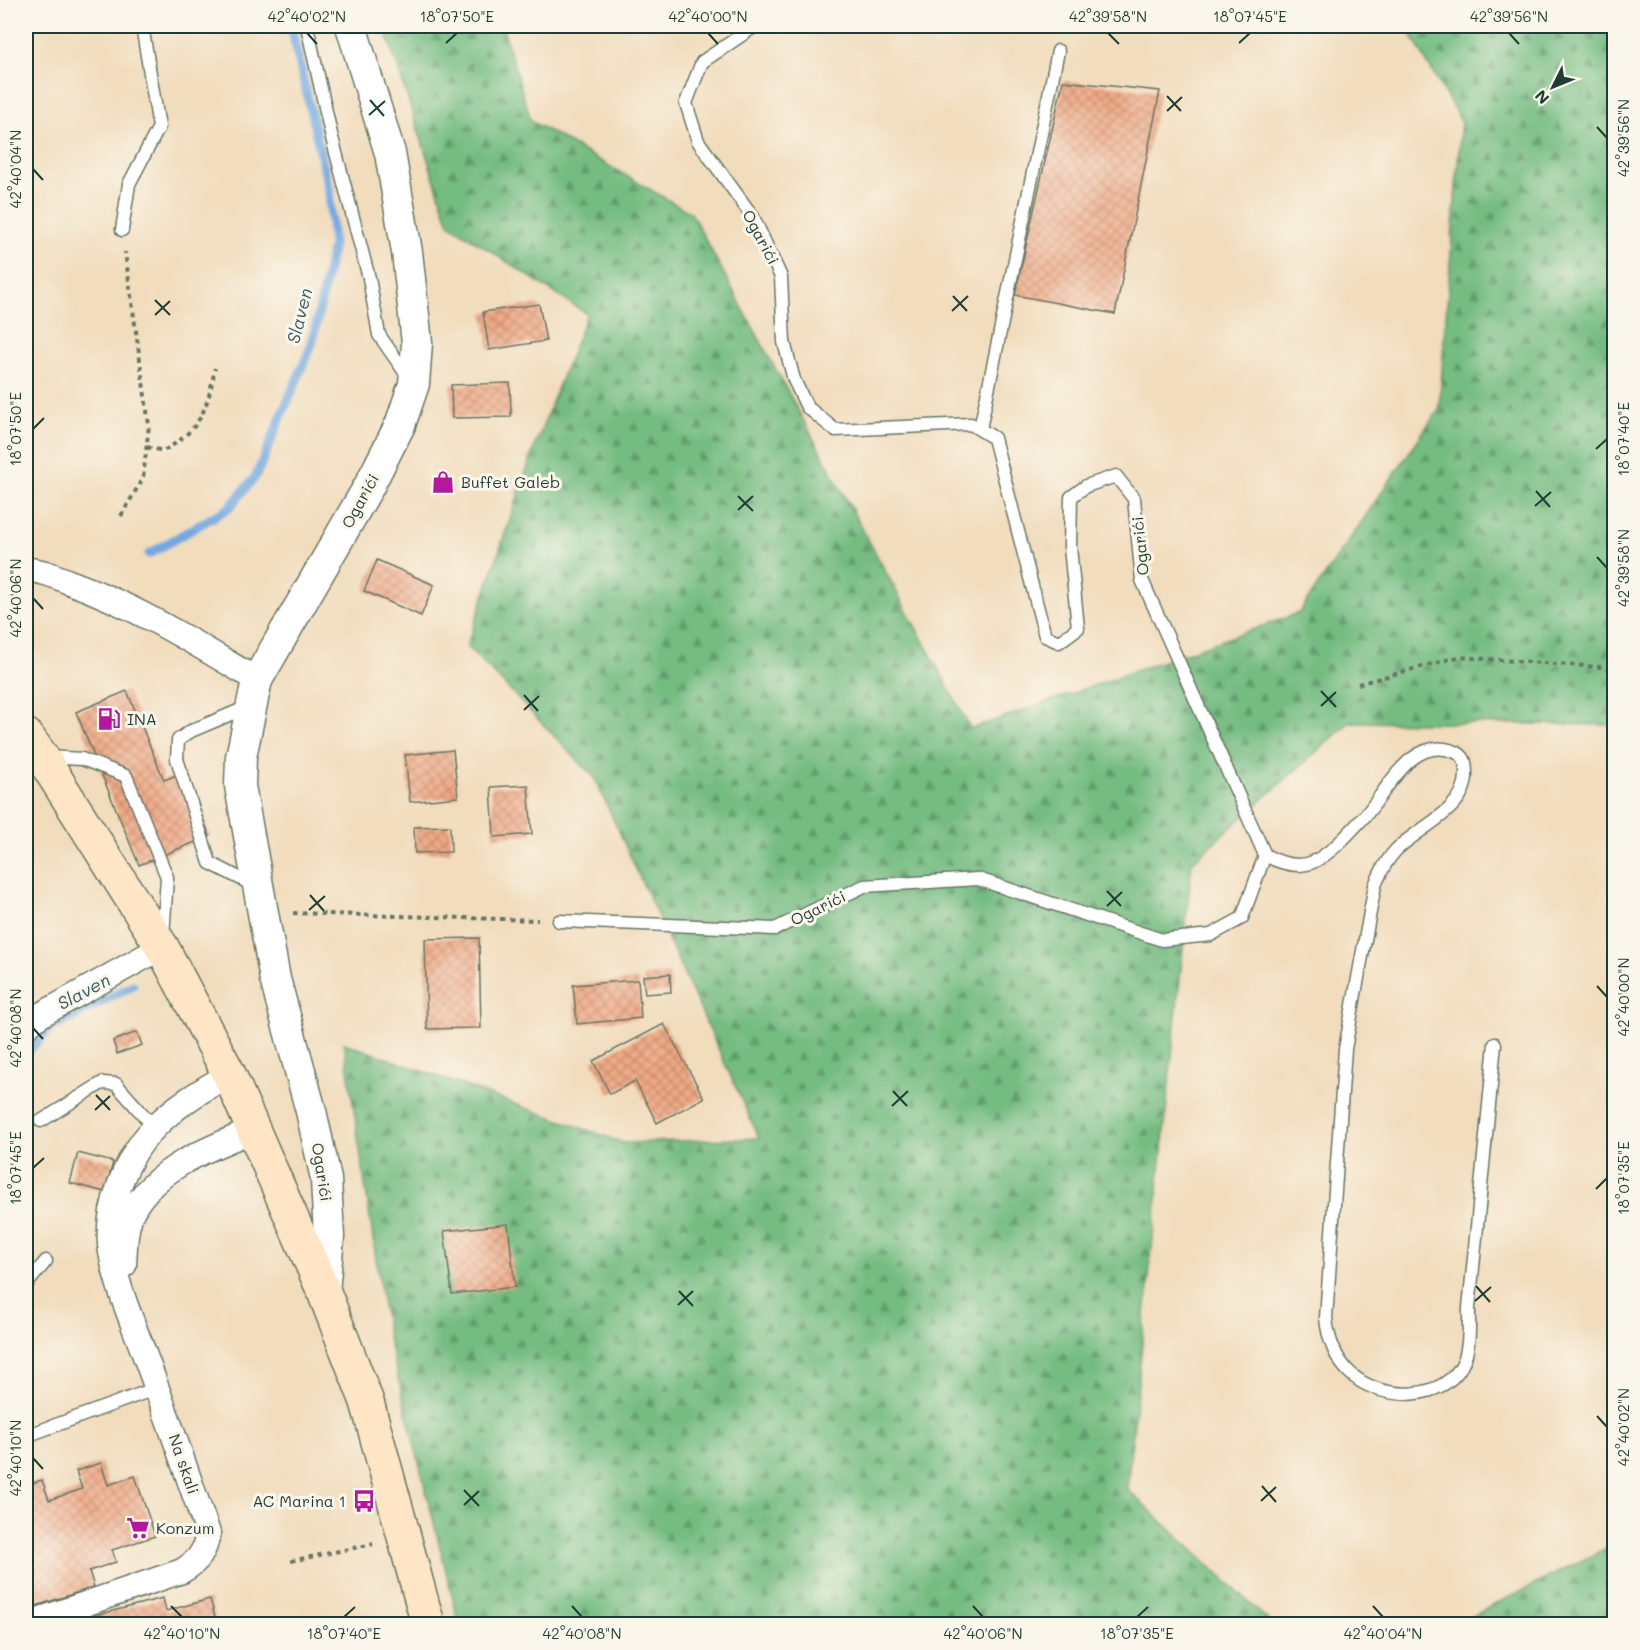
<svg xmlns="http://www.w3.org/2000/svg" width="1640" height="1650" font-family="Mali,sans-serif">
  <defs>
    <pattern id="forest-firs" width="22" height="20" patternUnits="userSpaceOnUse" patternTransform="scale(1.5)"><rect width="22" height="20" fill="#74bc81"/><path d="M5 1l3.5 6h-7zM16 11l3.5 6h-7z" fill="#5f9a6a"/></pattern>
    <pattern id="building-cross-hatch" width="8" height="8" patternUnits="userSpaceOnUse" patternTransform="scale(1.5)"><rect width="8" height="8" fill="#f0a884"/><path d="M0 0l8 8M0 8l8-8" fill="none" stroke="#c28a6d"/></pattern>
  </defs>
  <rect width="100%" height="100%" fill="#fbf7ec"/>
  <filter id="ink" filterUnits="userSpaceOnUse"><feTurbulence type="fractalNoise" baseFrequency=".0167" numOctaves="2"/><feDisplacementMap in="SourceGraphic" scale="12" xChannelSelector="R" yChannelSelector="G"/><feConvolveMatrix kernelMatrix="1 2 1 2 8 2 1 2 1" color-interpolation-filters="sRGB"/></filter>
  <filter id="wash" filterUnits="userSpaceOnUse"><feTurbulence type="fractalNoise" baseFrequency=".008" numOctaves="4" result="noise"/><feDisplacementMap in="SourceGraphic" scale="24" xChannelSelector="R" yChannelSelector="G"/><feGaussianBlur stdDeviation="1.35" result="paint"/><feColorMatrix in="noise" values="0 0 0 0 0 0 0 0 0 0 0 0 0 0 0 0 0 1.4 0 .05"/><feComposite in="paint" operator="in"/></filter>
  <g filter="url(#wash)">
    <rect width="100%" height="100%" fill="#f1dcbc"/>
    <path fill="url(#forest-firs)" stroke="#4a7c5a" stroke-width="1.5" d="M384,26H502L531,121L691,213L971,729L1299,613L1439,409L1461,121L1406,26H1614V725L1350,722L1192,862L1127,1489L1272,1624H459L387,1333L344,1043L624,1143L759,1138L594,777L467,646L534,448L587,314L449,224Z
      M1614,1544V1624H1457Z"/>
    <g fill="none" stroke-linecap="round" stroke-linejoin="round">
      <path stroke="#72a8df" stroke-width="9" d="M149,554L229,508L256,476L312,344L333,245L329,190L291,26
        M26,1054L50,1029L133,985"/>
    </g>
    <g id="blocks">
      <path fill="url(#building-cross-hatch)" d="M1063,81L1160,91L1115,314L1015,295Z
        M539,304L546,341L489,350L483,312Z
        M510,383L511,417L452,418L451,385Z
        M377,560L434,585L421,616L364,591Z
        M127,691L164,780L184,772L210,836L139,865L76,712Z
        M453,750L458,797L410,802L405,755Z
        M528,785L532,834L494,837L491,787Z
        M450,826L451,852L415,853L414,827Z
        M479,938L481,1028L427,1029L425,939Z
        M670,974L671,992L645,994L643,976Z
        M638,980L641,1018L577,1024L573,985Z
        M664,1024L704,1098L657,1123L635,1081L610,1094L593,1061Z
        M137,1032L142,1045L117,1054L113,1041Z
        M78,1153L113,1162L105,1192L70,1183Z
        M508,1224L515,1287L452,1294L444,1231Z
        M101,1463L108,1485L135,1476L155,1536L112,1550L116,1562L89,1571L94,1587L30,1608L26,1595V1513L32,1511L26,1485L42,1480L49,1500L82,1489L76,1471Z
        M163,1598L166,1611L210,1599L217,1624H79L78,1620Z"/>
    </g>
  </g>
  <g filter="url(#ink)">
    <use href="#blocks" fill-opacity="0" stroke="#687564" stroke-width="1.5"/>
    <g fill="none" stroke-linecap="round" stroke-linejoin="round">
      <g stroke="#687564" stroke-width="15">
        <path id="service" d="M307,26L331,134L369,278L379,335L409,378
          M122,230L129,184L159,127L142,26
          M980,429L1058,51
          M250,706L191,731L178,740L177,759L210,863L255,886
          M46,757L82,759L126,776L167,877L163,937
          M1265,855C1280,863 1297,869 1313,862C1332,853 1350,832 1364,817C1387,792 1410,736 1453,751C1466,755 1466,764 1466,776C1465,811 1417,828 1396,850C1386,860 1381,872 1375,885L1345,1049L1326,1318C1328,1338 1335,1358 1349,1372C1378,1402 1449,1404 1465,1358C1470,1342 1469,1324 1469,1308L1495,1044
          M559,921L775,929L864,886L978,879L1162,940L1211,935L1242,918L1265,855L1142,580L1134,499L1116,476L1086,486L1071,497L1070,547L1078,628L1059,642L1045,636L994,438L971,424L835,430L807,407L794,380L784,342L781,277L753,217L698,141L686,103L702,62L755,26
          M41,1121L102,1083L116,1084L154,1127
          M26,1285L46,1261
          M26,1436L157,1388"/>
      </g>
      <g stroke="#687564" stroke-width="27">
        <path id="minor" d="M26,570C41,570 55,576 69,582C136,606 196,644 257,680
          M26,1027L39,1016L162,947
          M124,1265C125,1247 125,1226 133,1210C156,1168 211,1147 254,1130
          M26,1624L182,1571C199,1561 205,1552 208,1533C187,1474 167,1415 145,1356C133,1323 117,1288 111,1252C104,1211 126,1156 155,1127C176,1105 203,1090 229,1074"/>
      </g>
      <g stroke="#687564" stroke-width="33">
        <path id="tertiary" d="M324,1292L329,1237L326,1179L311,1111L275,979L240,786L241,757L257,680L369,486L400,425L414,384L417,343L407,252L390,153L351,26"/>
      </g>
      <g stroke="#687564" stroke-width="36">
        <path id="secondary" d="M26,735L42,757L162,947L229,1074L324,1292L367,1402L428,1624"/>
      </g>
      <path stroke="#687564" stroke-width="4" stroke-dasharray="4.5 4.5" stroke-linecap="butt" d="M147,447L163,451C202,429 207,409 215,368
        M121,516L143,478L149,425L125,252
        M1358,684L1458,657L1614,668
        M293,913L538,920
        M291,1561L373,1544"/>
      <use href="#service" stroke="#fff" stroke-width="12"/>
      <use href="#minor" stroke="#fff" stroke-width="24"/>
      <use href="#tertiary" stroke="#fff" stroke-width="30"/>
      <use href="#secondary" stroke="#fde5c5" stroke-width="33"/>
    </g>
  </g>
  <path fill="none" stroke="#1f3d34" stroke-width="2" d="M307,33L317,44M708,33L718,44M1108,33L1119,44M1509,33L1519,44M446,43L457,33M1239,43L1250,33M1167,96L1181,111M370,100L384,116M1167,111L1182,97M369,115L385,101M1597,127L1607,138M33,169L43,180M953,296L967,311M155,300L170,315M952,311L968,296M155,315L170,301M33,429L44,418M1596,449L1607,439M1536,491L1550,507M738,496L753,511M1535,506L1551,492M738,510L753,496M1597,557L1607,568M33,598L43,609M1321,691L1336,707M524,695L538,711M1321,706L1336,692M524,710L539,696M1107,891L1121,906M310,895L324,911M1107,906L1122,892M309,910L325,896M1597,986L1607,997M33,1028L43,1039M893,1091L907,1106M96,1095L110,1110M892,1106L908,1091M95,1110L110,1096M33,1168L44,1158M1596,1189L1607,1178M1476,1286L1490,1302M679,1291L693,1306M1475,1301L1491,1287M678,1305L693,1291M1597,1416L1607,1427M33,1458L43,1469M1262,1486L1276,1502M464,1490L479,1506M1261,1501L1276,1487M464,1505L479,1491M171,1606L182,1617M572,1606L582,1617M973,1606L983,1617M1373,1606L1383,1617M344,1617L355,1607M1137,1617L1148,1607"/>
  <defs>
    <g id="shop-bare" transform="scale(1.8)"><path d="M-5-2.5h2.3a2.7 3.5 0 0 1 5.4 0H5L5.5 6h-11ZM-1.5-2.5h3a1.5 2.3 0 0 0-3 0Z" fill="#b5179e" stroke="#fbf7ec" stroke-width="2.5" paint-order="stroke"/></g>
    <g id="fuel-bare" transform="scale(1.8)"><path d="M-5.5-6h7V0h2V4h1.3V-2.5L3-4.5l.8-.8L6-3V5H2.5V1h-1V6h-7ZM-4.2-4.7v3.2H.2V-4.7Z" fill="#b5179e" stroke="#fbf7ec" stroke-width="2.5" paint-order="stroke"/></g>
    <g id="bus-bare" transform="scale(1.8)"><path d="M-5-6H5V4H4V6H2V4H-2V6H-4V4H-5ZM-3.5-4V0h7V-4ZM-3.5 1.2v1.5H-2V1.2ZM2 1.2v1.5H3.5V1.2Z" fill="#b5179e" stroke="#fbf7ec" stroke-width="2.5" paint-order="stroke"/></g>
    <g id="supermarket-bare" transform="scale(1.8)"><path d="M-6-5.5h2.5l.6 2H6L4.5 2H-2.5L-4.4-4H-6ZM-1.5 3.2a1.3 1.3 0 1 0 .1 0ZM3 3.2a1.3 1.3 0 1 0 .1 0Z" fill="#b5179e" stroke="#fbf7ec" stroke-width="2.5" paint-order="stroke"/></g>
  </defs>
  <g fill-rule="evenodd">
    <use href="#shop-bare" x="443" y="482"/>
    <use href="#fuel-bare" x="109" y="719"/>
    <use href="#bus-bare" x="364" y="1501"/>
    <use href="#supermarket-bare" x="138" y="1528"/>
  </g>
  <g text-anchor="middle" stroke-width="6" stroke-linejoin="round" paint-order="stroke">
    <g font-size="16" fill="#1f3d34" stroke="#fbf7ec">
      <text transform="translate(761 237) rotate(62)" y="6">Ogarići</text>
      <text transform="translate(360 501) rotate(-61)" y="6">Ogarići</text>
      <text transform="translate(1140 546) rotate(-96)" y="6">Ogarići</text>
      <text transform="translate(818 908) rotate(-26)" y="6">Ogarići</text>
      <text transform="translate(322 1172) rotate(81)" y="6">Ogarići</text>
      <text transform="translate(184 1464) rotate(71)" y="6">Na skali</text>
    </g>
    <g font-size="16" fill="#1f3d34" stroke="#fbf7ec" text-anchor="start">
      <text x="461" y="488">Buffet Galeb</text>
      <text x="127" y="725">INA</text>
      <text x="346" y="1507" text-anchor="end">AC Marina 1</text>
      <text x="156" y="1534">Konzum</text>
    </g>
    <g font-size="18" font-style="italic" fill="#385d67" stroke="#fbf7ec">
      <text transform="translate(300 316) rotate(-76)" y="6">Slaven</text>
      <text transform="translate(84 992) rotate(-28)" y="6">Slaven</text>
    </g>
  </g>
  <rect width="1640" height="1650" fill="none" stroke="#fbf7ec" stroke-width="66"/>
  <g transform="translate(1553 87) rotate(227)" stroke="#fbf7ec" stroke-width="4.5" paint-order="stroke">
  <path d="M0-4.5L10 22L0 15L-10 22Z" fill="#1f3d34"/>
  <text y="-9" font-size="16" font-weight="bold" text-anchor="middle" fill="#1f3d34">N</text>
  </g>
  <rect x="33" y="33" width="1574" height="1584" fill="none" stroke="#1f3d34" stroke-width="2"/>
  <g font-size="15" text-anchor="middle" fill="#1f3d34">
    <text x="307" y="22">42°40'02"N</text>
    <text x="457" y="22">18°07'50"E</text>
    <text x="708" y="22">42°40'00"N</text>
    <text x="1108" y="22">42°39'58"N</text>
    <text x="1250" y="22">18°07'45"E</text>
    <text x="1509" y="22">42°39'56"N</text>
    <text transform="translate(1624 138) rotate(-90)" y="5">42°39'56"N</text>
    <text transform="translate(16 169) rotate(-90)" y="5">42°40'04"N</text>
    <text transform="translate(16 429) rotate(-90)" y="5">18°07'50"E</text>
    <text transform="translate(1624 439) rotate(-90)" y="5">18°07'40"E</text>
    <text transform="translate(1624 568) rotate(-90)" y="5">42°39'58"N</text>
    <text transform="translate(16 598) rotate(-90)" y="5">42°40'06"N</text>
    <text transform="translate(1624 997) rotate(-90)" y="5">42°40'00"N</text>
    <text transform="translate(16 1028) rotate(-90)" y="5">42°40'08"N</text>
    <text transform="translate(16 1168) rotate(-90)" y="5">18°07'45"E</text>
    <text transform="translate(1624 1178) rotate(-90)" y="5">18°07'35"E</text>
    <text transform="translate(1624 1427) rotate(-90)" y="5">42°40'02"N</text>
    <text transform="translate(16 1458) rotate(-90)" y="5">42°40'10"N</text>
    <text x="182" y="1639">42°40'10"N</text>
    <text x="344" y="1639">18°07'40"E</text>
    <text x="582" y="1639">42°40'08"N</text>
    <text x="983" y="1639">42°40'06"N</text>
    <text x="1137" y="1639">18°07'35"E</text>
    <text x="1383" y="1639">42°40'04"N</text>
  </g>
</svg>
